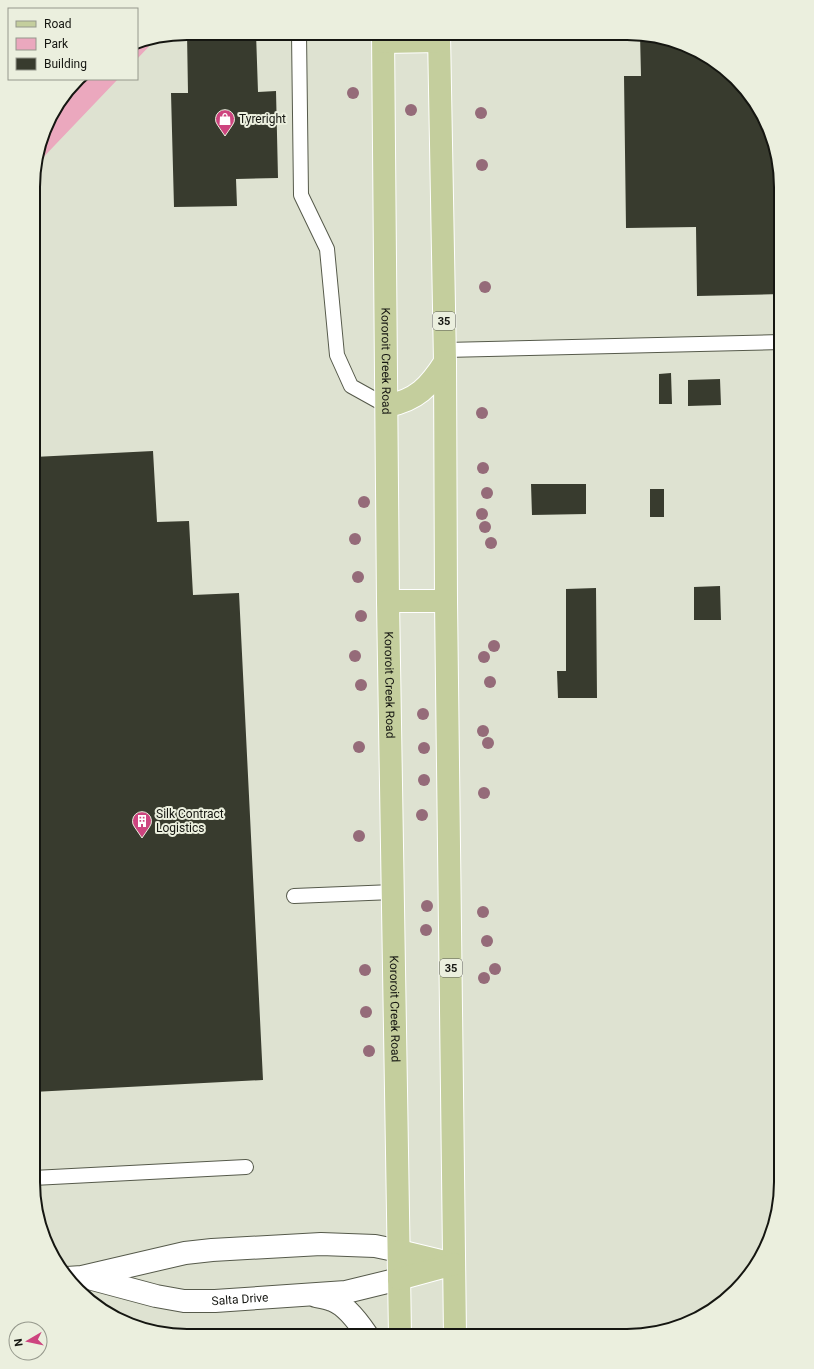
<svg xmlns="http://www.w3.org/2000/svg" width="814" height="1369" font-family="Roboto,sans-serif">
  <rect width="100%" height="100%" fill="#dee2d1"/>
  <path fill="#eba8be" d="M156,39L137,59V43Z
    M79,79H118L34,167L49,119Z"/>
  <path fill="#383b2e" d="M187,33H256L258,92L276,91L278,178L236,179L237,206L174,207L171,93H188Z
    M640,34H648L686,45L721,65L749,93L769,128L781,187V294L697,296L696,227L626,228L624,76H641Z
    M671,373L672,404H659V374Z
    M720,379L721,405L688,406V380Z
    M153,451L157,522L189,521L193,595L239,593L263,1080L33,1092L34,457Z
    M531,484H586V514L532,515Z
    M650,489H664V517H650Z
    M720,586L721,620H694V587Z
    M596,588L597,698H558L557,671H566V589Z"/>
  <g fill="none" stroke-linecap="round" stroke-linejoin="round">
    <g stroke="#565a4b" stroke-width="16">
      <path id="lane" d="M299,33L301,195L327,249L337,355L351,386L387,406
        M445,350L781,342
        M294,896L393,892
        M33,1178L246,1167"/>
    </g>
    <g stroke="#565a4b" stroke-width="24">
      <g id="street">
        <path id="s1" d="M85,1277L156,1296L184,1301H215L346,1292L399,1279"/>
        <path d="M67,1278L82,1277L185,1253L212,1250L321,1244L375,1246L399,1251"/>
        <path d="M316,1296C321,1297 327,1298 332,1300C346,1305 359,1323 367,1335"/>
      </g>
    </g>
    <g stroke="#fff" stroke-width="24">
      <g id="primary">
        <path id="s2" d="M383,34L388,601L400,1335"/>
        <path d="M439,34L445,362L446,601L455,1336"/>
        <path d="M384,42L439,41"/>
        <path d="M387,406C417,400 429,387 445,362"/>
        <path d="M388,601H446"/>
        <path d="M399,1251L453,1264"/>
        <path d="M399,1279L454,1264"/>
      </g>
    </g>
    <use href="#lane" stroke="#fff" stroke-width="14"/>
    <use href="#street" stroke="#fff" stroke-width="22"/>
    <use href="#primary" stroke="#c4ce9d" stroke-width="22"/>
  </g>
  <g fill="#956b79">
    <circle cx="353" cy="93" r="6"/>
    <circle cx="411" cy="110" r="6"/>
    <circle cx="481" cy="113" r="6"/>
    <circle cx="482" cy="165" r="6"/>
    <circle cx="485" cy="287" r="6"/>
    <circle cx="482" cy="413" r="6"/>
    <circle cx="483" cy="468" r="6"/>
    <circle cx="487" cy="493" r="6"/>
    <circle cx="364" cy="502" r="6"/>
    <circle cx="482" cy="514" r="6"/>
    <circle cx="485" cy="527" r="6"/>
    <circle cx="355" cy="539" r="6"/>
    <circle cx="491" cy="543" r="6"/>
    <circle cx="358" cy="577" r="6"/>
    <circle cx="361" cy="616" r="6"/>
    <circle cx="494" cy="646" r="6"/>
    <circle cx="355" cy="656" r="6"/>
    <circle cx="484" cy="657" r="6"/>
    <circle cx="490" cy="682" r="6"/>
    <circle cx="361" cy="685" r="6"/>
    <circle cx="423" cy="714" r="6"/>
    <circle cx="483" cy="731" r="6"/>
    <circle cx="488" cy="743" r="6"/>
    <circle cx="359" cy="747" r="6"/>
    <circle cx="424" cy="748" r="6"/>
    <circle cx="424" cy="780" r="6"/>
    <circle cx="484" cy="793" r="6"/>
    <circle cx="422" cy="815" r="6"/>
    <circle cx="359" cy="836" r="6"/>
    <circle cx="427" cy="906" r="6"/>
    <circle cx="483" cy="912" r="6"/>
    <circle cx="426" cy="930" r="6"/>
    <circle cx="487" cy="941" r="6"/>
    <circle cx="495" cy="969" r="6"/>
    <circle cx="365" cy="970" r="6"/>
    <circle cx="484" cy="978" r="6"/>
    <circle cx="366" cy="1012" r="6"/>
    <circle cx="369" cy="1051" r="6"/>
  </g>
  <defs>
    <g id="shop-pin" transform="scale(1)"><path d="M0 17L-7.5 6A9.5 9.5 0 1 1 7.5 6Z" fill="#cd447f" stroke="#ebefde"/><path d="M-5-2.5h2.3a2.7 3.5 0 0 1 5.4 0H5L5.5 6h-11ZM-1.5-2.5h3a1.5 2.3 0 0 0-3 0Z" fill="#fff"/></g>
    <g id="building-pin" transform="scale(1)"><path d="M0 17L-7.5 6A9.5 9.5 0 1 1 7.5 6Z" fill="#cd447f" stroke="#ebefde"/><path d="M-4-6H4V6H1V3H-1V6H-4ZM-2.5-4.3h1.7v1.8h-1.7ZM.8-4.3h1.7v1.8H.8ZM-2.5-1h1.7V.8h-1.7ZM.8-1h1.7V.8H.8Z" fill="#fff"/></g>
  </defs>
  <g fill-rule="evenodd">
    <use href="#shop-pin" x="225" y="119"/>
    <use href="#building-pin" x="142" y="821"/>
  </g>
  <g text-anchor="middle" stroke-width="4" stroke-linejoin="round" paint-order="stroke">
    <g fill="#ebefde" stroke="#55574e" stroke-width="1">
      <rect x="433" y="312" width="22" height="18" rx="3"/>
      <rect x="440" y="959" width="22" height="18" rx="3"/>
    </g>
    <g font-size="11" font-weight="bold" fill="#151611">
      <text x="444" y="325">35</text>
      <text x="451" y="972">35</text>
    </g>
    <g font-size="12" fill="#151611" stroke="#ebefde" text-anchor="start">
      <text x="239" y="123">Tyreright</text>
      <text x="156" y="818">Silk Contract<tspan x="156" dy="14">Logistics</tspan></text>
    </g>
    <g font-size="12" fill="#151611" stroke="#ebefde">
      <text dy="4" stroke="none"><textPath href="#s2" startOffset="327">Kororoit Creek Road</textPath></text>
      <text dy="4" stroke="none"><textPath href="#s2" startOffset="651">Kororoit Creek Road</textPath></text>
      <text dy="4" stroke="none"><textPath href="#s2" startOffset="975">Kororoit Creek Road</textPath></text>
      <text dy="4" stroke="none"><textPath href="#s1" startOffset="158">Salta Drive</textPath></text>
    </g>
  </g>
  <path d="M0 0H814V1369H0ZM187 40H627A147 147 0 0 1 774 187V1182A147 147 0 0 1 627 1329H187A147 147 0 0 1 40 1182V187A147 147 0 0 1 187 40Z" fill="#ebefde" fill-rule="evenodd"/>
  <path fill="none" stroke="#151611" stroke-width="2" d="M187 40H627A147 147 0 0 1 774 187V1182A147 147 0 0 1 627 1329H187A147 147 0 0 1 40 1182V187A147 147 0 0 1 187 40Z"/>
  <rect x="8" y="8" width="130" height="72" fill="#ebefde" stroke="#95988c"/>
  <rect x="16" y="21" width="20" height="6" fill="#c4ce9d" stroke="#95988c"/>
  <text x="44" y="28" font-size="12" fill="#151611">Road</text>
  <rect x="16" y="38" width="20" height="12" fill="#eba8be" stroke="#95988c"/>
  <text x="44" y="48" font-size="12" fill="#151611">Park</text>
  <rect x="16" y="58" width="20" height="12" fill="#383b2e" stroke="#95988c"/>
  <text x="44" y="68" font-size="12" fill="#151611">Building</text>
  <g transform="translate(28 1341) rotate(261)"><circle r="19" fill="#ebefde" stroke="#95988c"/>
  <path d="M0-3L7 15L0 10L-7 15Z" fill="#cd447f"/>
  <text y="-6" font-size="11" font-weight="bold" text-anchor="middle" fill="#151611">N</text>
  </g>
</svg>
